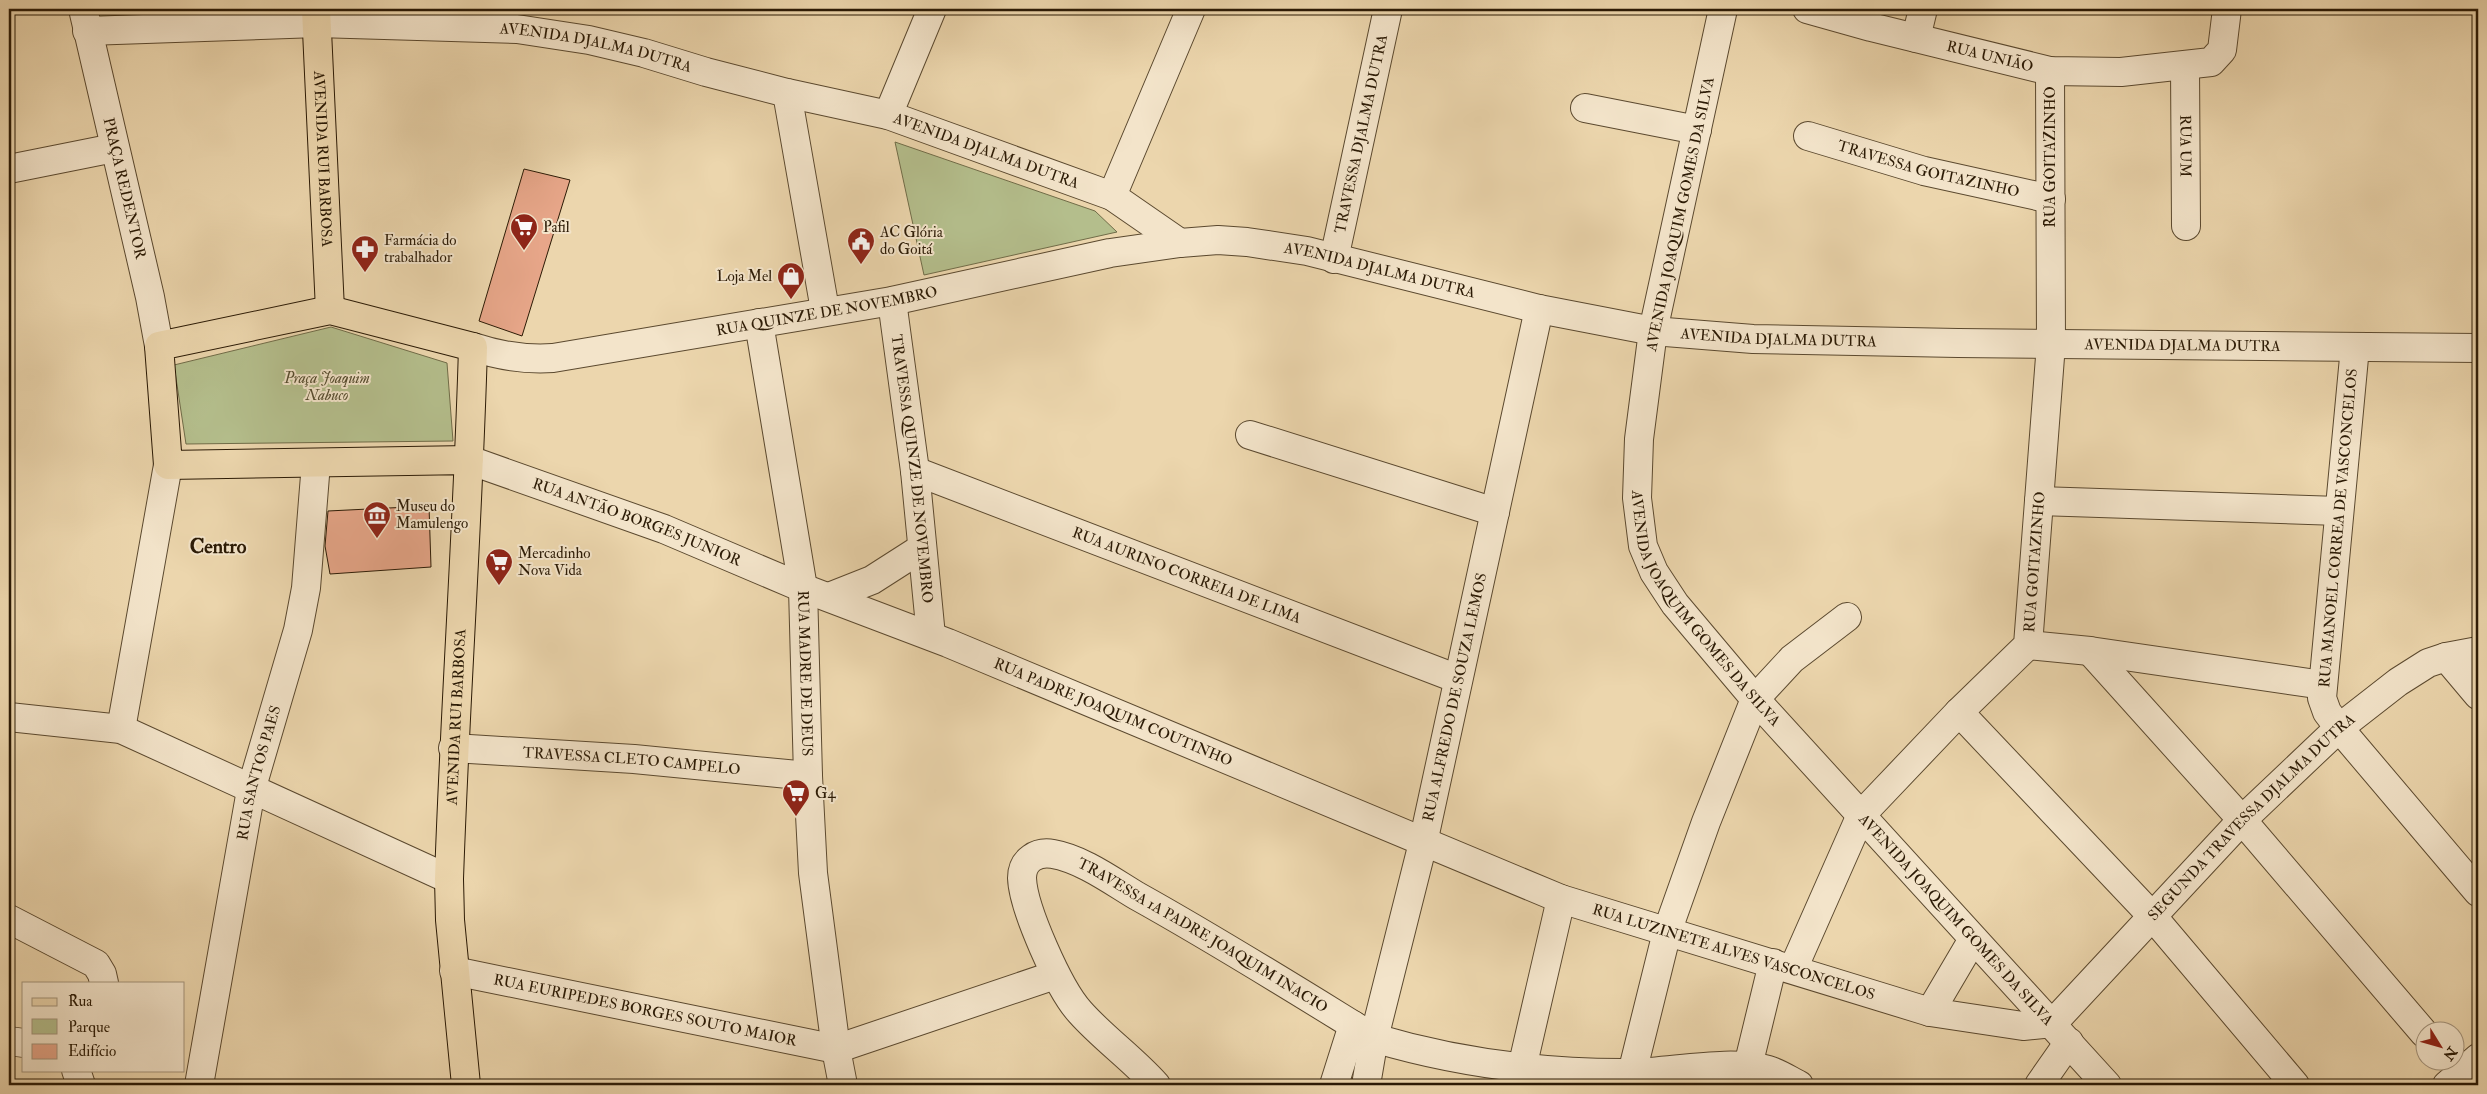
<svg xmlns="http://www.w3.org/2000/svg" width="2487" height="1094" font-family="'IM FELL Double Pica',serif">
  <rect width="100%" height="100%" fill="#ecd6ad"/>
  <filter id="stains"><feTurbulence type="fractalNoise" baseFrequency=".004" numOctaves="4"/><feColorMatrix values="0 0 0 0 .2 0 0 0 0 .09 0 0 0 0 .02 0 0 0 .5 -.17"/></filter>
  <radialGradient id="worn" r=".72"><stop offset=".6" stop-color="#630" stop-opacity="0"/><stop offset="1" stop-color="#630" stop-opacity=".3"/></radialGradient>
  <path fill="#b4be8c" stroke="#706c48" d="M97,9H300V16L98,18Z
    M895,142L1095,211L1117,232L924,275Z
    M331,327L447,363L453,441L186,444L174,365Z"/>
  <path fill="#e7a689" stroke="#2b1a05" d="M524,169L570,180L522,336L479,321Z
    M429,506L431,567L330,574L325,546L328,511Z"/>
  <g fill="none" stroke-linecap="round" stroke-linejoin="round">
    <g stroke="#5b492f" stroke-width="30">
      <g id="minor">
        <path id="s1" d="M83,9L150,297L159,346"/>
        <path id="s2" d="M1723,9L1653,331L1639,439L1637,498L1643,546L1654,572L1675,604L1755,699L2107,1085"/>
        <path id="s3" d="M1807,9L1871,27L2050,71L2121,72L2211,62L2222,50L2227,9"/>
        <path id="s4" d="M87,31L317,23L517,29L589,40L644,53L706,72L787,93L888,115L1112,196L1180,243"/>
        <path d="M1916,38L1923,9"/>
        <path id="s5" d="M2185,66L2186,226"/>
        <path d="M787,93L825,310"/>
        <path d="M1585,108L1697,130"/>
        <path d="M888,115L932,9"/>
        <path id="s6" d="M1808,136L1924,171L2051,199"/>
        <path d="M9,169L114,148"/>
        <path d="M1112,196L1191,9"/>
        <path id="s7" d="M1334,259L1388,9"/>
        <path id="s8" d="M892,301L915,471L931,636"/>
        <path id="s9" d="M759,323L803,588L808,776L813,873L836,1049L843,1085"/>
        <path id="s10" d="M473,347C500,356 524,360 553,358L892,301L1110,253L1180,243L1218,240L1247,242L1307,251L1539,309L1653,331L1753,339L1958,343L2478,348"/>
        <path d="M2355,347L2322,698L2327,712L2339,728L2478,892"/>
        <path d="M1250,435L1495,512"/>
        <path id="s11" d="M469,460L664,529L803,588L948,643L1561,899L1930,1012L2023,1026L2053,1023"/>
        <path id="s12" d="M915,471L1458,679"/>
        <path d="M2039,501L2339,511"/>
        <path d="M829,597L872,580L922,548"/>
        <path d="M2028,645L2090,651L2323,685"/>
        <path d="M2090,651L2242,820L2424,1033"/>
        <path d="M2446,657L2478,695"/>
        <path d="M1959,712L2153,917L2295,1085"/>
        <path d="M9,717L121,729L449,879"/>
        <path d="M121,729L168,465"/>
        <path id="s13" d="M453,748L634,759L808,776"/>
        <path d="M9,919L96,964L102,974L104,983"/>
        <path id="s14" d="M1793,969L1861,815L1959,712L2028,645L2051,344L2050,71"/>
        <path id="s15" d="M454,971L836,1049L1055,975"/>
        <path d="M1930,1012L1973,939"/>
        <path id="s16" d="M2053,1023L2242,820L2339,728L2398,682L2428,663L2446,657L2478,651"/>
        <path d="M9,1041L24,1043"/>
        <path d="M1748,1066L1773,963"/>
        <path d="M1522,1068L1561,899"/>
        <path d="M76,1070L81,1085"/>
        <path d="M1632,1073L1667,932L1706,822L1755,699L1792,659L1847,617"/>
        <path id="s17" d="M199,1085L251,790L298,630L306,588L316,463"/>
        <path id="s18" d="M1156,1085C1133,1059 1103,1038 1080,1012C1059,989 1023,908 1022,878C1022,860 1037,851 1053,854C1082,859 1112,881 1137,896C1218,941 1296,990 1374,1038C1458,1063 1545,1074 1633,1073C1674,1072 1730,1059 1768,1070C1779,1073 1789,1080 1799,1085"/>
        <path d="M1334,1085L1353,1025"/>
        <path id="s19" d="M1366,1085L1374,1038L1423,843L1539,309"/>
        <path d="M2039,1085L2069,1042"/>
        <path d="M2447,1085L2478,1058"/>
      </g>
    </g>
    <g stroke="#2b1a05" stroke-width="30">
      <g id="major">
        <path id="s20" d="M316,9L330,310"/>
        <path id="s21" d="M466,1085L450,920L449,879C455,702 468,525 473,347L330,310L159,346L168,465L469,460"/>
      </g>
    </g>
    <use href="#minor" stroke="#f3e4ca" stroke-width="28"/>
    <use href="#major" stroke="#ecd6ad" stroke-width="28"/>
  </g>
  <defs>
    <g id="supermarket-pin" transform="scale(1.4375)"><path d="M0 17L-7.5 6A9.5 9.5 0 1 1 7.5 6Z" fill="#8f2418" stroke="#f3e4ca"/><path d="M-6-5.5h2.5l.6 2H6L4.5 2H-2.5L-4.4-4H-6ZM-1.5 3.2a1.3 1.3 0 1 0 .1 0ZM3 3.2a1.3 1.3 0 1 0 .1 0Z" fill="#fff"/></g>
    <g id="civic-pin" transform="scale(1.4375)"><path d="M0 17L-7.5 6A9.5 9.5 0 1 1 7.5 6Z" fill="#8f2418" stroke="#f3e4ca"/><path d="M-.6-6.5H3V-4.5H.6V-3L4-1V1h2V6H-6V1h2V-1L-.6-3ZM-1.2 2.5V6h2.4V2.5Z" fill="#fff"/></g>
    <g id="pharmacy-pin" transform="scale(1.4375)"><path d="M0 17L-7.5 6A9.5 9.5 0 1 1 7.5 6Z" fill="#8f2418" stroke="#f3e4ca"/><path d="M-2-6h4v4h4v4h-4v4h-4v-4h-4v-4h4Z" fill="#fff"/></g>
    <g id="shop-pin" transform="scale(1.4375)"><path d="M0 17L-7.5 6A9.5 9.5 0 1 1 7.5 6Z" fill="#8f2418" stroke="#f3e4ca"/><path d="M-5-2.5h2.3a2.7 3.5 0 0 1 5.4 0H5L5.5 6h-11ZM-1.5-2.5h3a1.5 2.3 0 0 0-3 0Z" fill="#fff"/></g>
    <g id="museum-pin" transform="scale(1.4375)"><path d="M0 17L-7.5 6A9.5 9.5 0 1 1 7.5 6Z" fill="#8f2418" stroke="#f3e4ca"/><path d="M0-6L6-3V-2H-6V-3ZM-5-1h2V3h-2ZM-1-1h2V3h-2ZM3-1h2V3H3ZM-6 4H6V6H-6Z" fill="#fff"/></g>
  </defs>
  <g fill-rule="evenodd">
    <use href="#supermarket-pin" x="524" y="227"/>
    <use href="#civic-pin" x="861" y="241"/>
    <use href="#pharmacy-pin" x="365" y="249"/>
    <use href="#shop-pin" x="791" y="276"/>
    <use href="#museum-pin" x="377" y="515"/>
    <use href="#supermarket-pin" x="499" y="562"/>
    <use href="#supermarket-pin" x="796" y="793"/>
  </g>
  <g text-anchor="middle" stroke-width="4" stroke-linejoin="round" paint-order="stroke">
    <g font-size="15" fill="#2b1a05" stroke="#f3e4ca">
      <text dy="5" stroke="none"><textPath href="#s4" startOffset="511">AVENIDA DJALMA DUTRA</textPath></text>
      <text dy="5" stroke="none"><textPath href="#s3" startOffset="189">RUA UNIÃO</textPath></text>
      <text dy="5" stroke="none"><textPath href="#s7" startOffset="128">TRAVESSA DJALMA DUTRA</textPath></text>
      <text dy="5" stroke="none"><textPath href="#s5" startOffset="80">RUA UM</textPath></text>
      <text dy="5" stroke="none"><textPath href="#s4" startOffset="916">AVENIDA DJALMA DUTRA</textPath></text>
      <text transform="translate(2050 157) rotate(-90)" y="5">RUA GOITAZINHO</text>
      <text dy="5" stroke="none"><textPath href="#s20" startOffset="150">AVENIDA RUI BARBOSA</textPath></text>
      <text dy="5" stroke="none"><textPath href="#s6" startOffset="125">TRAVESSA GOITAZINHO</textPath></text>
      <text dy="5" stroke="none"><textPath href="#s1" startOffset="184">PRAÇA REDENTOR</textPath></text>
      <text transform="translate(1680 214) rotate(-78)" y="5">AVENIDA JOAQUIM GOMES DA SILVA</text>
      <text dy="5" stroke="none"><textPath href="#s10" startOffset="922">AVENIDA DJALMA DUTRA</textPath></text>
      <text dy="5" stroke="none"><textPath href="#s10" startOffset="359">RUA QUINZE DE NOVEMBRO</textPath></text>
      <text dy="5" stroke="none"><textPath href="#s10" startOffset="1328">AVENIDA DJALMA DUTRA</textPath></text>
      <text dy="5" stroke="none"><textPath href="#s10" startOffset="1732">AVENIDA DJALMA DUTRA</textPath></text>
      <text dy="5" stroke="none"><textPath href="#s8" startOffset="169">TRAVESSA QUINZE DE NOVEMBRO</textPath></text>
      <text dy="5" stroke="none"><textPath href="#s11" startOffset="179">RUA ANTÃO BORGES JUNIOR</textPath></text>
      <text transform="translate(2338 528) rotate(-85)" y="5">RUA MANOEL CORREA DE VASCONCELOS</text>
      <text dy="5" stroke="none"><textPath href="#s14" startOffset="490">RUA GOITAZINHO</textPath></text>
      <text dy="5" stroke="none"><textPath href="#s12" startOffset="291">RUA AURINO CORREIA DE LIMA</textPath></text>
      <text dy="5" stroke="none"><textPath href="#s2" startOffset="630">AVENIDA JOAQUIM GOMES DA SILVA</textPath></text>
      <text dy="5" stroke="none"><textPath href="#s9" startOffset="354">RUA MADRE DE DEUS</textPath></text>
      <text dy="5" stroke="none"><textPath href="#s19" startOffset="398">RUA ALFREDO DE SOUZA LEMOS</textPath></text>
      <text dy="5" stroke="none"><textPath href="#s11" startOffset="692">RUA PADRE JOAQUIM COUTINHO</textPath></text>
      <text dy="5" stroke="none"><textPath href="#s21" startOffset="369">AVENIDA RUI BARBOSA</textPath></text>
      <text dy="5" stroke="none"><textPath href="#s13" startOffset="179">TRAVESSA CLETO CAMPELO</textPath></text>
      <text dy="5" stroke="none"><textPath href="#s17" startOffset="318">RUA SANTOS PAES</textPath></text>
      <text dy="5" stroke="none"><textPath href="#s16" startOffset="286">SEGUNDA TRAVESSA DJALMA DUTRA</textPath></text>
      <text dy="5" stroke="none"><textPath href="#s2" startOffset="1035">AVENIDA JOAQUIM GOMES DA SILVA</textPath></text>
      <text dy="5" stroke="none"><textPath href="#s18" startOffset="469">TRAVESSA 1A PADRE JOAQUIM INACIO</textPath></text>
      <text dy="5" stroke="none"><textPath href="#s11" startOffset="1358">RUA LUZINETE ALVES VASCONCELOS</textPath></text>
      <text dy="5" stroke="none"><textPath href="#s15" startOffset="195">RUA EURIPEDES BORGES SOUTO MAIOR</textPath></text>
    </g>
    <g font-size="15" fill="#2b1a05" stroke="#f3e4ca" text-anchor="start">
      <text x="543" y="232">Pafil</text>
      <text x="880" y="237">AC Glória<tspan x="880" dy="17">do Goitá</tspan></text>
      <text x="384" y="245">Farmácia do<tspan x="384" dy="17">trabalhador</tspan></text>
      <text x="772" y="281" text-anchor="end">Loja Mel</text>
      <text x="396" y="511">Museu do<tspan x="396" dy="17">Mamulengo</tspan></text>
      <text x="518" y="558">Mercadinho<tspan x="518" dy="17">Nova Vida</tspan></text>
      <text x="815" y="798">G4</text>
    </g>
    <g font-size="15" font-style="italic" fill="#544b2e" stroke="#f3e4ca">
      <text x="327" y="383">Praça Joaquim<tspan x="327" dy="17">Nabuco</tspan></text>
    </g>
    <g font-size="20" font-weight="bold" fill="#2b1a05" stroke="#f3e4ca">
      <text x="218" y="553">Centro</text>
    </g>
  </g>
  <rect width="2487" height="1094" fill="none" stroke="#ecd6ad" stroke-width="30"/>
  <rect x="10" y="10" width="2467" height="1074" fill="none" stroke="#2b1a05" stroke-width="2.5"/>
  <rect x="15" y="15" width="2457" height="1064" fill="none" stroke="#2b1a05"/>
  <rect x="22" y="982" width="162" height="90" fill="#f3e4ca" stroke="#a3937b"/>
  <rect x="32" y="998" width="25" height="8" fill="#ecd6ad" stroke="#a3937b"/>
  <text x="68" y="1006" font-size="15" fill="#2b1a05">Rua</text>
  <rect x="32" y="1019" width="25" height="15" fill="#b4be8c" stroke="#a3937b"/>
  <text x="68" y="1032" font-size="15" fill="#2b1a05">Parque</text>
  <rect x="32" y="1044" width="25" height="15" fill="#e7a689" stroke="#a3937b"/>
  <text x="68" y="1056" font-size="15" fill="#2b1a05">Edifício</text>
  <g transform="translate(2440 1046) rotate(127)"><circle r="24" fill="#f3e4ca" stroke="#a3937b"/>
  <path d="M0-4L9 19L0 12L-9 19Z" fill="#8f2418"/>
  <text y="-8" font-size="14" font-weight="bold" text-anchor="middle" fill="#2b1a05">N</text>
  </g>
  <rect width="100%" height="100%" filter="url(#stains)"/>
  <rect width="100%" height="100%" fill="url(#worn)"/>
</svg>
